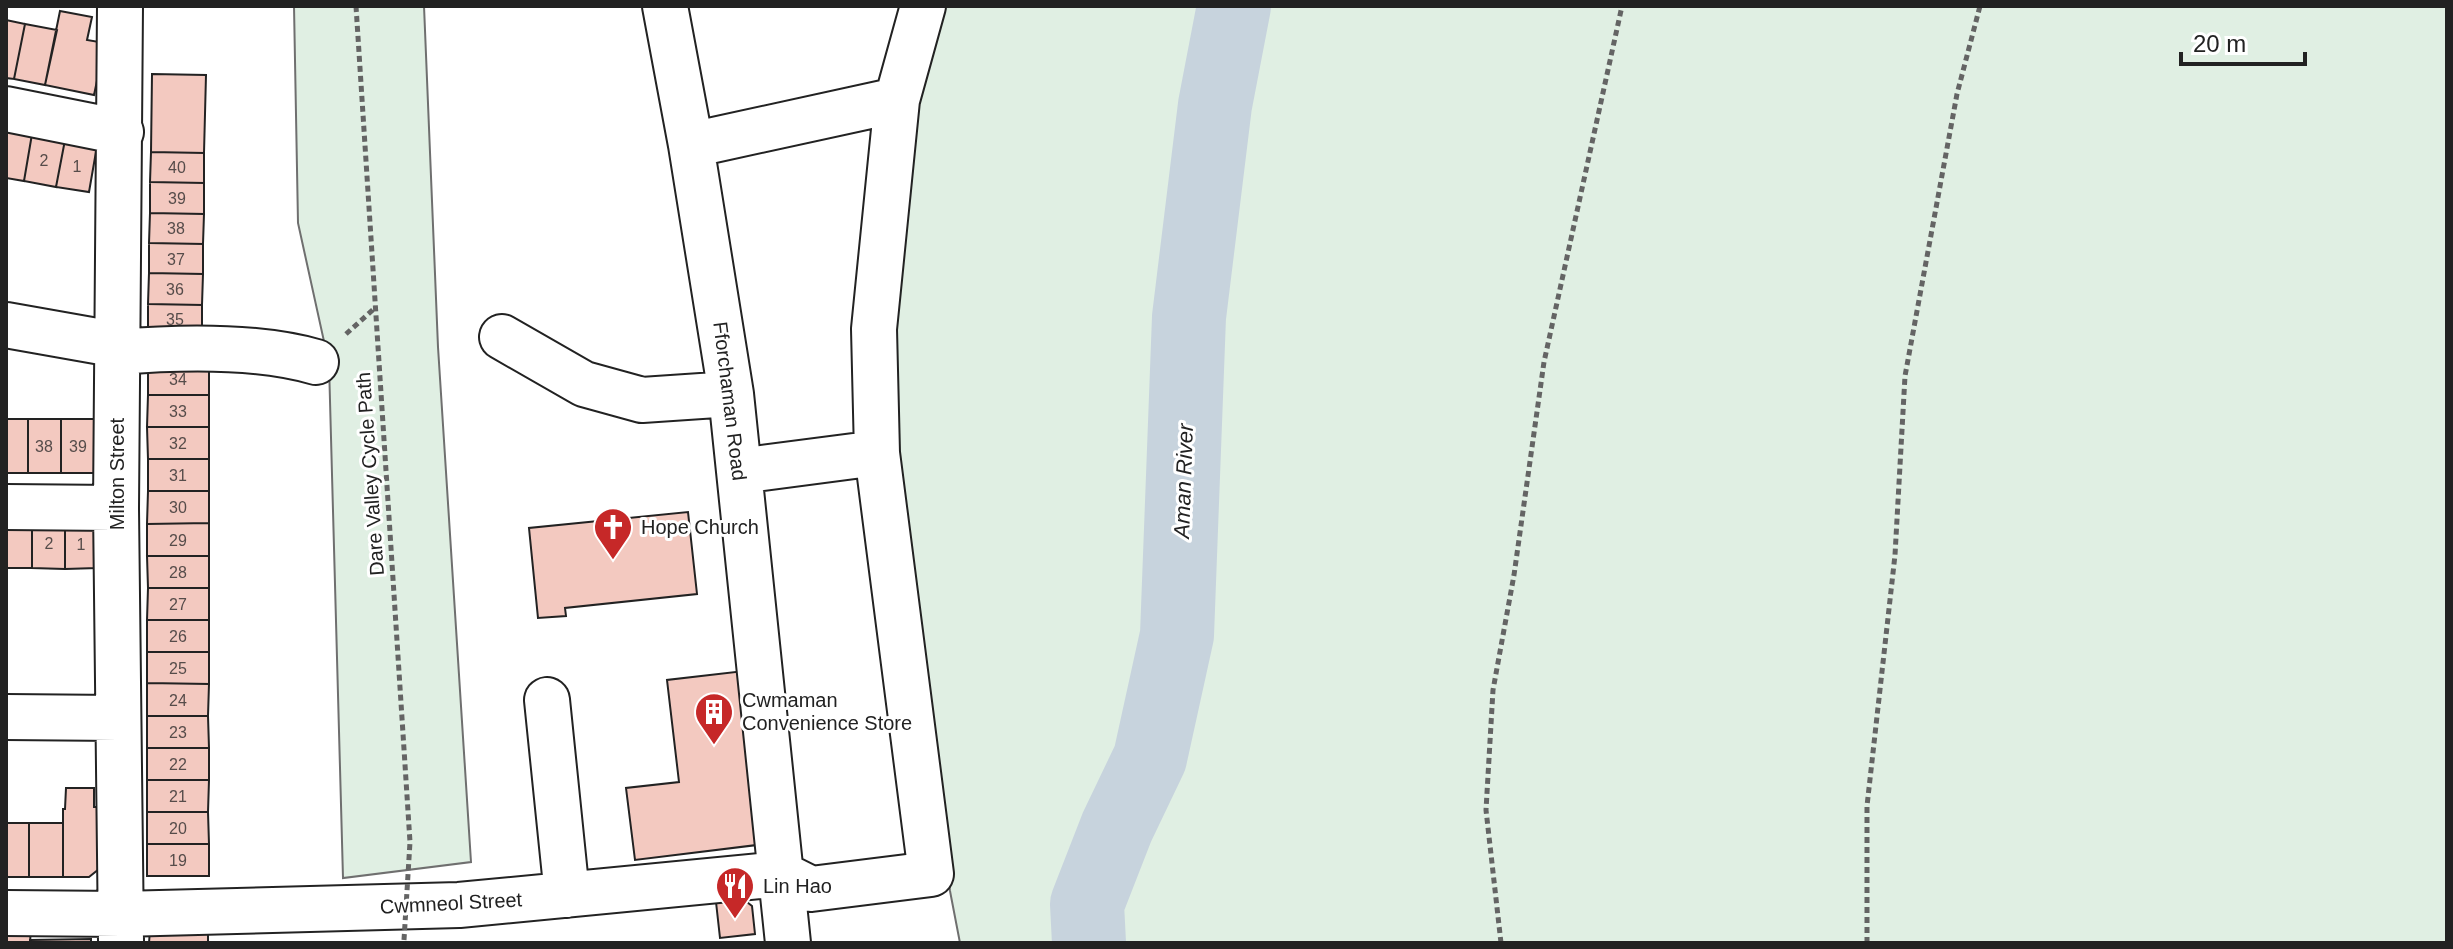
<svg xmlns="http://www.w3.org/2000/svg" width="2453" height="949" font-family="Arial,sans-serif">
  <rect width="100%" height="100%" fill="#fff"/>
  <path fill="#e0efe3" stroke="#6f6f6f" stroke-width="2" d="M294,6H424L438,347L471,862L343,878L329,364L298,223Z
    M943,6H2447V943H960L950,891L894,455L891,316L920,87Z"/>
  <g fill="none" stroke-linecap="round" stroke-linejoin="round">
    <path stroke="#c7d3dd" stroke-width="74" d="M1089,943L1087,904L1117,827L1150,758L1177,635L1189,317L1215,105L1234,6"/>
  </g>
  <path fill="#f3c9c0" stroke="#222" stroke-width="2" d="M60,11L92,17L87,40L105,43L94,95L45,85Z
    M6,20L25,24L14,79L6,78Z
    M25,24L57,30L45,85L14,79Z
    M152,74L206,75L204,153L151,152Z
    M6,129L32,134L24,181L6,178Z
    M32,134L65,140L56,187L24,181Z
    M65,140L97,146L89,192L56,187Z
    M151,152L204,153V183L150,182Z
    M150,182L204,183V214L150,213Z
    M150,213L204,214L203,244L149,243Z
    M149,243L203,244V274L149,273Z
    M149,273L203,274L202,305L148,304Z
    M148,304L202,305V335L148,334Z
    M148,363H209V395H148Z
    M148,395H209V427H147Z
    M6,419H28V473H6Z
    M28,419H61V473H28Z
    M61,419H94V473H61Z
    M147,427H209V459H148Z
    M148,459H209V491H148Z
    M148,491H209V523L147,524Z
    M688,512L697,594L565,608L566,616L538,618L529,528Z
    M6,519H32V568H6Z
    M32,519H65V569L32,568Z
    M65,519H97V568L65,569Z
    M209,523V556H147V524Z
    M147,556H209V588H148Z
    M148,588H209V620H147Z
    M147,620H209V652H147Z
    M147,652H209V684L147,683Z
    M744,671L765,844L635,860L626,788L679,782L667,680Z
    M147,683L209,684L208,716H147Z
    M147,716H208L209,748H147Z
    M147,748H209V780H147Z
    M147,780H209L208,812H147Z
    M66,788H94V807H100L99,869L89,877H63V809H65Z
    M147,812H208L209,844H147Z
    M6,823H29V877H6Z
    M29,823H63V877H29Z
    M147,844H209V876H147Z
    M743,899L752,906L755,934L720,938L716,902Z
    M31,927L30,943H6V928Z
    M150,930H208V943H149Z
    M91,939V943H30V940Z"/>
  <g fill="none" stroke-linecap="round" stroke-linejoin="round">
    <g stroke="#222" stroke-width="48">
      <path id="minor" d="M120,6L116,508L121,941
        M665,6L691,145L731,394L788,943
        M6,109L121,132
        M691,145L897,100
        M6,325L119,345
        M502,337L584,384L642,400L731,394
        M118,352C179,347 257,345 316,362
        M739,471L877,453
        M6,507L116,508
        M547,700L567,895
        M6,717L118,718
        M6,913L121,914L459,905L781,874L811,889L931,874L877,453L874,329L897,100L923,6"/>
    </g>
    <path stroke="#646464" stroke-width="5" stroke-dasharray="6 4" stroke-linecap="butt" d="M356,6L410,842
      M346,334L376,307
      M1501,943L1486,810L1493,690L1514,575L1544,362L1622,6
      M1867,943V806L1895,555L1905,376L1957,94L1980,6"/>
    <use href="#minor" stroke="#fff" stroke-width="44"/>
    <path stroke="#646464" stroke-width="5" stroke-dasharray="6 4" stroke-linecap="butt" d="M404,940L410,842"/>
  </g>
  <defs>
    <g id="church-pin" transform="scale(2)"><path d="M0 17L-7.5 6A9.5 9.5 0 1 1 7.5 6Z" fill="#c62828" stroke="#fff"/><path d="M-1.2-6h2.4v3.5h3.3v2.4h-3.3V6h-2.4V-.1h-3.3v-2.4h3.3Z" fill="#fff"/></g>
    <g id="building-pin" transform="scale(2)"><path d="M0 17L-7.5 6A9.5 9.5 0 1 1 7.5 6Z" fill="#c62828" stroke="#fff"/><path d="M-4-6H4V6H1V3H-1V6H-4ZM-2.5-4.3h1.7v1.8h-1.7ZM.8-4.3h1.7v1.8H.8ZM-2.5-1h1.7V.8h-1.7ZM.8-1h1.7V.8H.8Z" fill="#fff"/></g>
    <g id="restaurant-pin" transform="scale(2)"><path d="M0 17L-7.5 6A9.5 9.5 0 1 1 7.5 6Z" fill="#c62828" stroke="#fff"/><path d="M-5-6h1v4h1v-4h1v4h1v-4h1v5L-1.5 .5V6h-2V.5L-5-1ZM5-6V6H3V1.5H1.5Q1.5-4 5-6Z" fill="#fff"/></g>
  </defs>
  <g fill-rule="evenodd">
    <use href="#church-pin" x="613" y="527"/>
    <use href="#building-pin" x="714" y="712"/>
    <use href="#restaurant-pin" x="735" y="886"/>
  </g>
  <g text-anchor="middle" stroke-width="6" stroke-linejoin="round" paint-order="stroke">
    <g font-size="16" fill="#564c4a">
      <text x="44" y="166">2</text>
      <text x="77" y="172">1</text>
      <text x="177" y="173">40</text>
      <text x="177" y="204">39</text>
      <text x="176" y="234">38</text>
      <text x="176" y="265">37</text>
      <text x="175" y="295">36</text>
      <text x="175" y="325">35</text>
      <text x="178" y="385">34</text>
      <text x="178" y="417">33</text>
      <text x="178" y="449">32</text>
      <text x="44" y="452">38</text>
      <text x="78" y="452">39</text>
      <text x="178" y="481">31</text>
      <text x="178" y="513">30</text>
      <text x="178" y="546">29</text>
      <text x="49" y="549">2</text>
      <text x="81" y="550">1</text>
      <text x="178" y="578">28</text>
      <text x="178" y="610">27</text>
      <text x="178" y="642">26</text>
      <text x="178" y="674">25</text>
      <text x="178" y="706">24</text>
      <text x="178" y="738">23</text>
      <text x="178" y="770">22</text>
      <text x="178" y="802">21</text>
      <text x="178" y="834">20</text>
      <text x="178" y="866">19</text>
    </g>
    <g font-size="20" fill="#222" stroke="#fff">
      <text transform="translate(730 401) rotate(83)" y="7">Fforchaman Road</text>
      <text transform="translate(117 474) rotate(-90)" y="7">Milton Street</text>
      <text transform="translate(370 474) rotate(-94)" y="7">Dare Valley Cycle Path</text>
      <text transform="translate(451 903) rotate(-3)" y="7">Cwmneol Street</text>
    </g>
    <g font-size="20" fill="#222" stroke="#fff" text-anchor="start">
      <text x="641" y="534">Hope Church</text>
      <text x="742" y="707">Cwmaman<tspan x="742" dy="23">Convenience Store</tspan></text>
      <text x="763" y="893">Lin Hao</text>
    </g>
    <g font-size="22" font-style="italic" fill="#222" stroke="#fff">
      <text transform="translate(1183 481) rotate(-88)" y="8">Aman River</text>
    </g>
  </g>
  <rect width="2453" height="949" fill="none" stroke="#222222" stroke-width="16"/>
  <path d="M2181 52v12h124v-12" fill="none" stroke="#222222" stroke-width="4"/>
  <text x="2193" y="52" font-size="24" fill="#222222" stroke="#ffffff" stroke-width="6" paint-order="stroke">20 m</text>
</svg>
